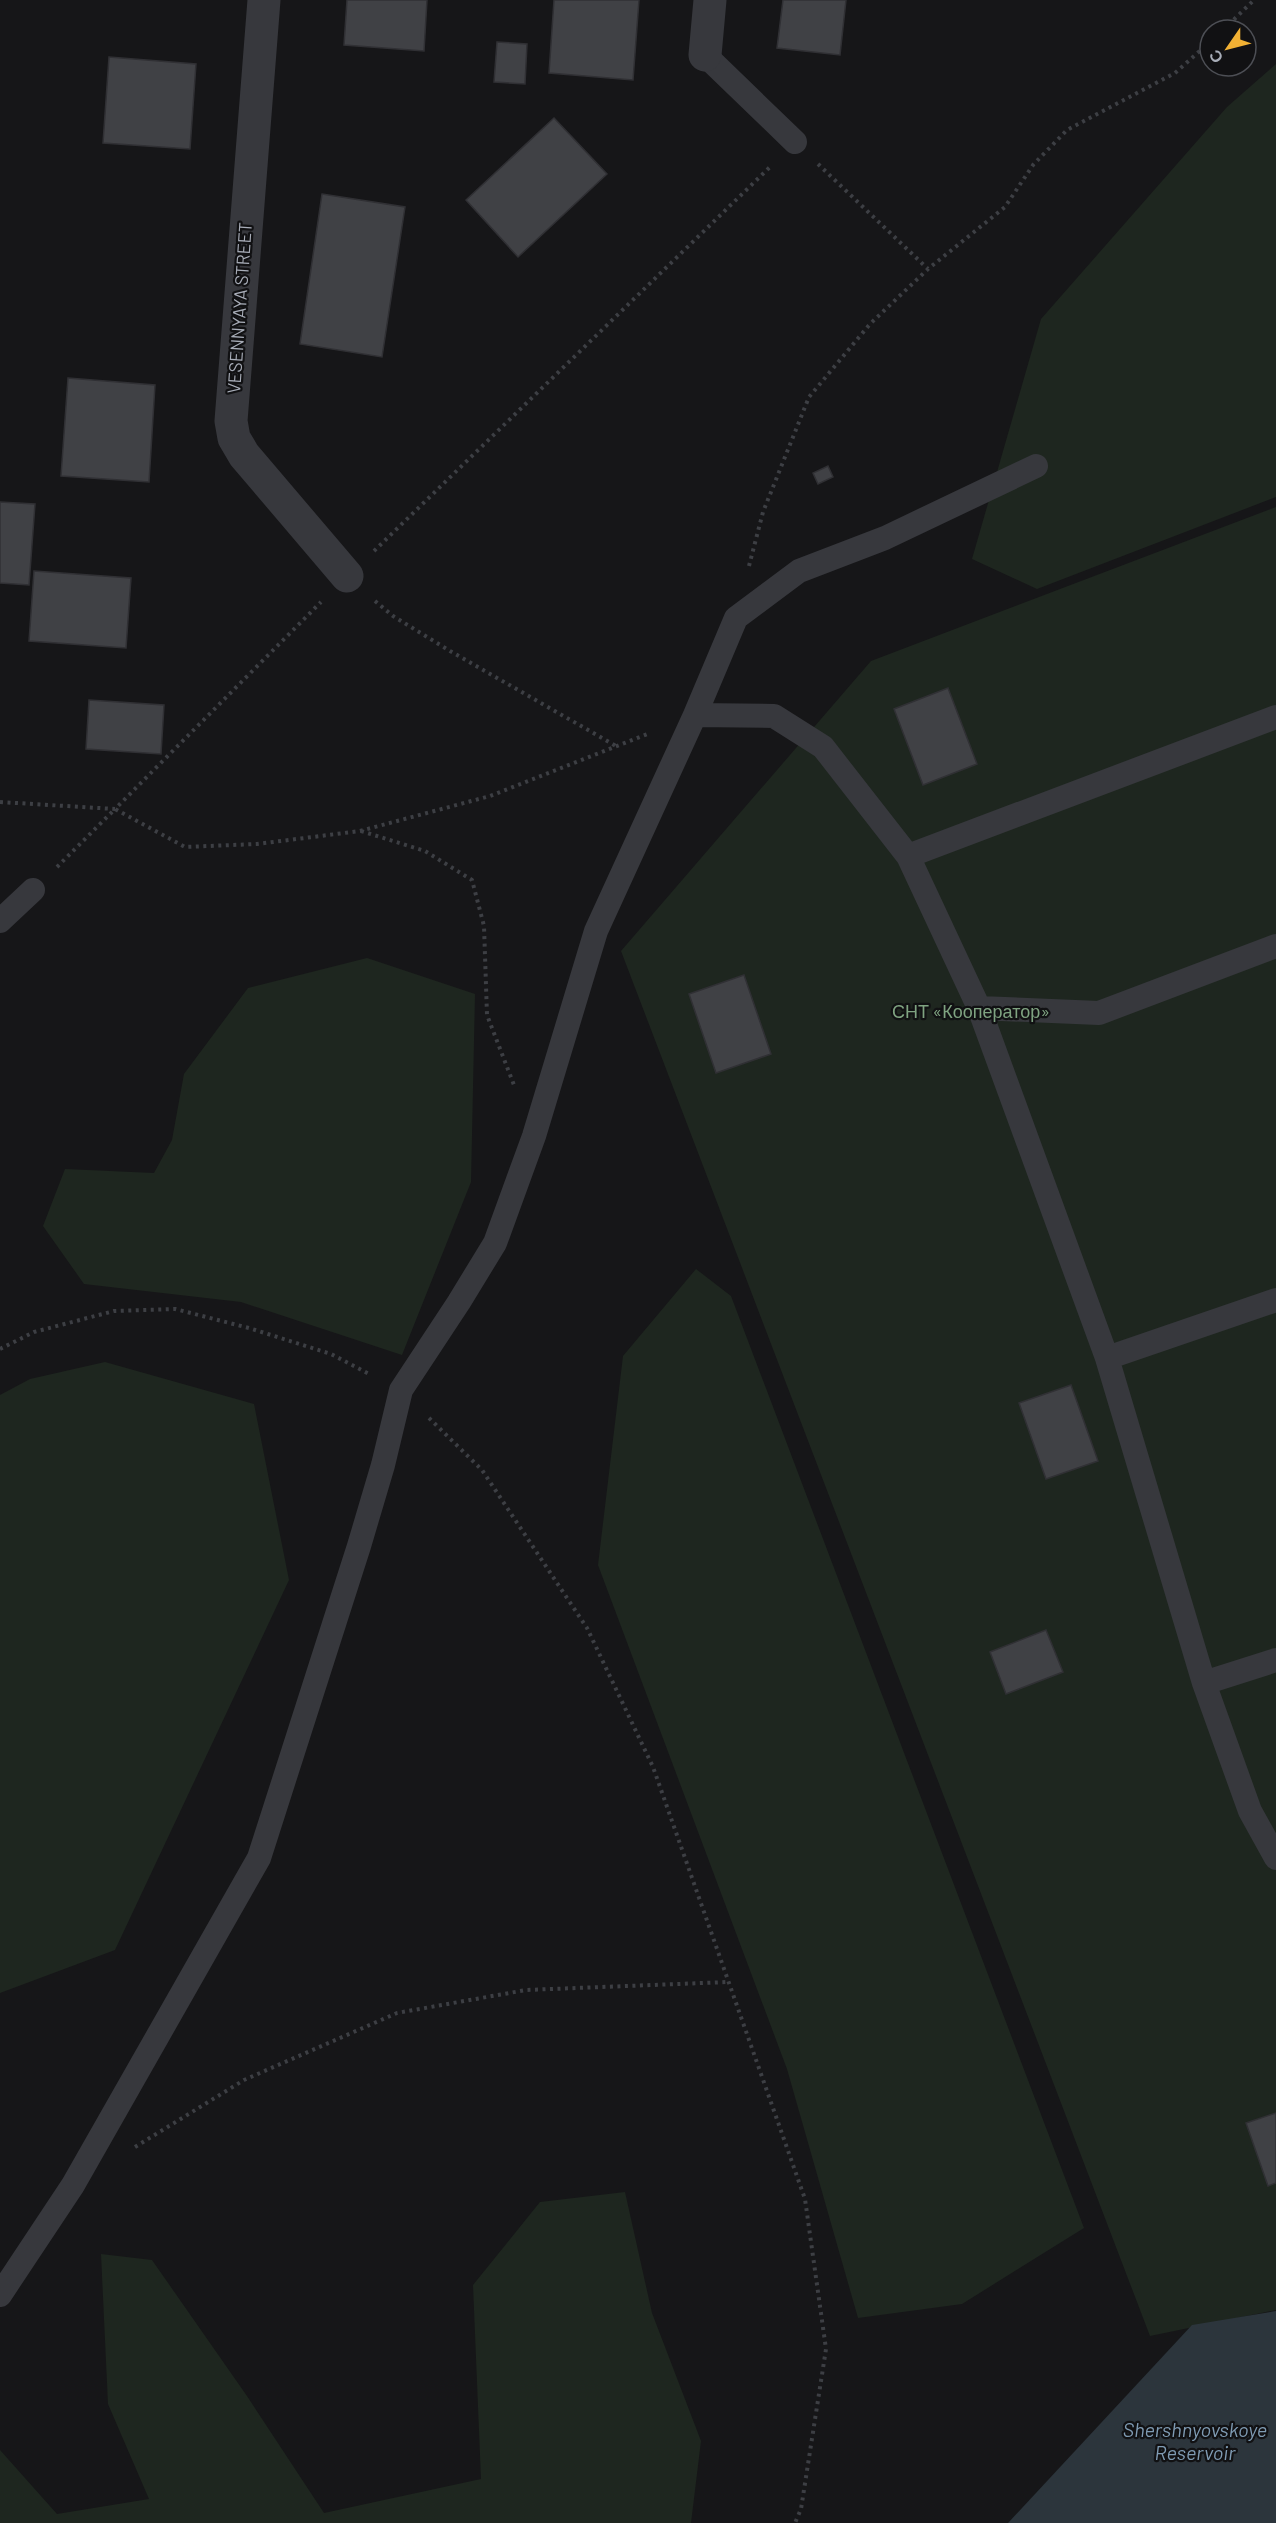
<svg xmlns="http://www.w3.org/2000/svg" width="1276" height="2523" font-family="Barlow,sans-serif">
  <rect width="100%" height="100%" fill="#161618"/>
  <path fill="#1e261f" d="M1276,64V497L1037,589L972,559L1041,319L1227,107Z
    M1276,507V2310L1150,2336L621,951L871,661Z
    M367,958L475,994L471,1182L402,1355L241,1302L84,1284L43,1226L65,1169L154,1173L172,1140L184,1074L248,988Z
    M696,1269L731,1296L1084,2228L962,2304L858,2318L787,2069L598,1565L623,1356Z
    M105,1362L254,1404L289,1580L115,1950L0,1993V1395L30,1379Z
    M625,2192L652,2313L701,2441L691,2523H0V2450L57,2514L149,2499L108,2404L101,2254L152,2260L247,2396L324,2513L481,2479L473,2285L540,2202Z"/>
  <path fill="#2c353c" d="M1276,2311V2523H1008L1192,2325Z"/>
  <path fill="#404145" stroke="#303034" stroke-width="1.5" d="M347,0H427L424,51L344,45Z
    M554,0H639L633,80L549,73Z
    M783,0H846L840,55L777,48Z
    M497,42L527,44L525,84L494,82Z
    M109,57L196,64L190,149L103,143Z
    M554,118L607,174L518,257L466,200Z
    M322,194L405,207L382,357L300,344Z
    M68,378L155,385L149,482L61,476Z
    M828,466L833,477L818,484L813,473Z
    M0,502L35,504L29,585L0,583Z
    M34,571L131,578L126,648L29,641Z
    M948,688L977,764L923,785L894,709Z
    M89,700L164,705L161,754L86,749Z
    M744,975L771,1054L716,1073L689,994Z
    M1071,1385L1098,1461L1046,1479L1019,1403Z
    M1046,1630L1063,1672L1006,1694L990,1652Z
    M1276,2113V2183L1268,2186L1246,2123Z"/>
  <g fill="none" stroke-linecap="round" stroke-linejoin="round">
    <path stroke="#3d3f44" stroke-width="4" stroke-dasharray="3 4.5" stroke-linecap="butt" d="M1223,30L1254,0
      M818,164L928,269
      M374,551L771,166
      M749,566L763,512L809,397L870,324L928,269L1005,207L1033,165L1067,130L1175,73L1210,42
      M375,601L393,616L450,651L616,746
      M0,802L115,809L321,602
      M361,831L425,851L472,880L484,926L487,1015L514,1085
      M57,867L115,809L185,847L257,844L360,831L490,796L650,733
      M0,1349L34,1332L114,1311L175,1309L249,1328L331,1354L371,1375
      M429,1418L482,1470L587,1628L653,1767L805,2199L826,2349L801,2509L795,2523
      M135,2147L244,2080L397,2013L526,1990L728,1982"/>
    <path stroke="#37383d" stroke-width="24" d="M705,55L795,142
      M695,715L774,716L823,747L908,856L979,1008L1107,1358L1204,1683L1250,1811L1276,1858
      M908,856L1276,717
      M0,921L33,890
      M979,1008L1099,1013L1276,946
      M1107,1358L1276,1300
      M1204,1683L1276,1660
      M0,2295L73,2185L259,1858L359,1546L383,1465L401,1390L459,1302L495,1243L534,1136L596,931L695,715L736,618L799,571L885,538L1036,466"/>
    <path stroke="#37383d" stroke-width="33" d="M264,0L231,421L234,438L244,455L347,576
      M705,55L710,0"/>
  </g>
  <g text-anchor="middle" stroke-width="4.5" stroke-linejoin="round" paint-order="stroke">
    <g font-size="18" fill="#a8adb8" stroke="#111113">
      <text transform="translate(240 308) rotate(-86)" y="6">VESENNYAYA STREET</text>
    </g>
    <g font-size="18" fill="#7fa381" stroke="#111113">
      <text x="971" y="1018">СНТ «Кооператор»</text>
    </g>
    <g font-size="20" font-style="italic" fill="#7f9bb3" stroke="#111113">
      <text x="1195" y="2437">Shershnyovskoye<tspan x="1195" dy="23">Reservoir</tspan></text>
    </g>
  </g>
  <g transform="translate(1228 48) rotate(235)"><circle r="28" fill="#111113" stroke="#4d4f55" stroke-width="1.5"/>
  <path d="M0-4.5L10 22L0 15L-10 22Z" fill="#f2b134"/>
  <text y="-9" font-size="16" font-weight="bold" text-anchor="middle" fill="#a8adb8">С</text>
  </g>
</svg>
